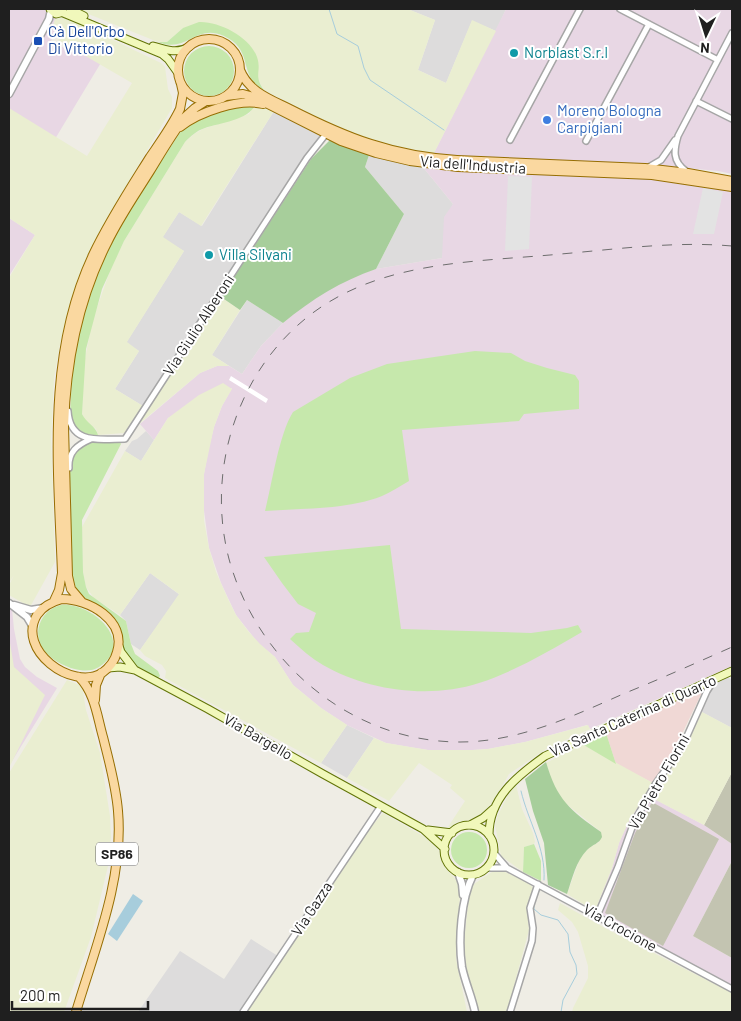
<svg xmlns="http://www.w3.org/2000/svg" width="741" height="1021" font-family="Barlow,sans-serif">
  <rect width="100%" height="100%" fill="#efede5"/>
  <path fill="#dddcdc" d="M410,9H506L496,31L472,21L446,83L418,70L435,20L410,10Z
    M274,111L316,133L319,136V138L143,406L115,389L139,351L126,343L184,251L162,238L179,212L202,226Z
    M369,155L422,166L453,204L442,258L376,269L404,214L365,167Z
    M247,300L283,323L261,346L242,374L212,355Z
    M146,431L154,440L141,461L125,451L132,441L137,439Z
    M150,573L180,595L140,650L131,644L126,621L120,615Z
    M728,677L732,680V728L696,709L704,688Z
    M347,725L374,738L347,778L321,763Z
    M251,939L278,956L241,1012H138L180,951L224,979Z"/>
  <path fill="#f0d8d5" d="M704,688L671,757L653,783L616,764L606,733Z"/>
  <path fill="#e8d7e4" d="M9,9H58L57,12L60,20L51,41L72,52L84,43L105,56L55,139L9,110Z
    M506,9H732V174L718,171L644,164L461,156L434,153Z
    M422,166L639,177L732,190V666L590,729L587,725L525,742L488,749L458,751L428,750L386,743L347,725L321,708L293,685L275,657L259,644L236,615L221,583L209,548L203,503L204,474L209,447L214,427L222,406L232,388L168,418L154,440L140,424L200,373L217,366H229L242,374L261,346L283,323L305,304L327,290L358,275L376,269L442,258L444,217L453,204Z
    M9,218L35,235L9,276Z
    M9,607L12,609L14,629L20,659L25,667L37,677L57,688L9,766Z
    M645,794L704,825L732,844V861L693,936L732,958V993L594,919L595,911L612,868L619,843L629,820Z"/>
  <path fill="#c3c4b1" d="M732,772V844L704,825Z
    M652,802L719,839L663,946L605,913L635,833Z
    M732,861V958L693,936Z"/>
  <path fill="#eaeed1" d="M76,9H410V10L435,20L418,70L446,83L472,20L496,31L434,153L398,147L365,138L333,125L264,90L260,83L237,36L183,28L167,42H158Z
    M63,16L161,63L165,67L168,89L172,97V108L109,215L89,253L74,293L61,339L54,378L51,439L55,562L30,607L9,595V585L14,575L9,583V278L35,235L9,218V108L87,156L132,83L58,40L63,31L53,25L55,19Z
    M255,105L274,111L201,226L179,212L163,237L184,251L127,342L139,351L115,389L143,406L124,433L98,435L96,429L85,420L82,414L84,364L92,322L111,268L124,241L185,142L194,134L203,129L249,114Z
    M221,297L240,310L212,355L229,366H217L200,373L133,429Z
    M223,383L232,389L222,406L214,427L204,474V521L209,548L216,572L228,599L236,615L248,631L260,644L275,657L293,685L321,708L347,725L321,763L165,678L166,671L162,665L145,656L140,650L179,594L150,573L120,615L94,598L86,587L83,572L82,527L125,451L141,461L168,418L199,395Z
    M9,637L14,667L45,695L9,768Z
    M67,680L82,686L86,710L100,753L110,816L111,837L108,866L91,937L64,1012H9V773Z
    M702,712L732,728V772L704,825L652,798L686,746Z
    M588,725L590,729L546,749L509,774L494,800L483,813L472,820L457,822L449,830L448,827L465,801L450,788L452,785L419,763L389,801L347,778L374,738L386,743L428,750H473L488,749L525,742Z
    M582,744L653,783L629,821L619,843L612,868L595,911L567,894L580,858L588,848L599,842L601,832L564,802L552,783L546,763Z
    M516,785L522,809L533,833L535,842L534,844L524,847L523,872L501,856L495,825L498,815L509,793Z
    M383,813L430,840L438,849L445,867L458,882L460,895L456,959L467,1012H247L370,828Z
    M503,871L529,883L533,888L527,907L529,930L507,1012H479L467,975L464,943L469,894L474,884L492,872Z
    M560,903L607,929L732,993V1012H572L573,1008L588,978V966L578,932L572,922L558,910Z"/>
  <path fill="#c6e8ac" d="M199,22C219,21 250,37 257,57C262,72 253,75 264,90C237,76 255,50 224,36C195,23 187,54 158,42H167L183,28Z
    M184 71a25 25 0 1 1 50 0a25 25 0 1 1-50 0Z
    M236,105H255C249,120 219,123 205,128C196,131 191,136 185,142L124,241L102,289L86,349L82,414C86,423 96,426 98,435C83,436 74,430 70,415L73,358L81,321L99,268L124,218L183,128L190,122Z
    M475,351L511,353L525,361L547,368L575,375L579,381V409L524,414L519,421L402,430L409,481C400,486 391,492 382,496C346,510 303,508 265,511C272,484 279,434 293,412L350,378L387,364Z
    M120,442L121,444L82,520L83,572L86,587L89,594L126,621L131,644L135,654L158,671L160,676L158,678C146,672 129,664 124,650C119,636 124,628 111,615C101,605 82,603 76,588C67,567 71,528 71,505C72,490 66,466 74,452C83,438 107,442 120,442Z
    M390,545L401,629L531,633L567,628L578,625L582,632C549,651 516,671 479,683C430,699 368,691 323,665C311,658 301,649 290,639L296,633L309,632L316,613L298,604L282,583L264,557Z
    M61,605C92,602 137,643 99,667C84,677 54,664 44,650C31,633 41,610 61,605Z
    M606,733L616,764L582,744Z
    M451 850a18 18 0 1 1 36 0a18 18 0 1 1-36 0Z
    M534,844L541,861V881L523,872L524,847Z"/>
  <path fill="#a7ce9b" d="M330,140L369,155L365,167L404,214L376,269C341,281 312,299 283,323L247,300L240,310L221,297L311,159Z
    M546,762C557,800 570,810 601,832L602,837C599,844 593,844 587,850C576,861 572,879 567,894L548,885L544,843L533,811L525,779Z"/>
  <path fill="#e3e3e3" d="M508,176L532,177L529,249L505,251Z
    M703,188L723,192L714,234H693Z"/>
  <path fill="#a7cddc" d="M133,894L143,901L117,941L108,934Z"/>
  <path fill="#fff" d="M231,376L268,399L266,403L229,380Z"/>
  <g fill="none" stroke-linecap="round" stroke-linejoin="round">
    <path stroke="#a7cddc" stroke-width="1" d="M329,9L337,34L358,46L364,68L370,80L444,130
      M521,791C528,821 546,848 544,880
      M536,899L539,891
      M534,905V909L541,915L558,920L568,934L570,952L576,965L577,974L563,1000L561,1012"/>
    <g stroke="#a6a6a6" stroke-width="8">
      <path id="minor" d="M620,9L718,60
        M696,101L732,119
        M510,140L580,9
        M586,141L649,24
        M649,167L661,160L675,140
        M686,171C672,161 674,150 678,136L732,33
        M68,411C70,445 99,439 125,439L307,158L326,134
        M69,468C68,452 77,445 91,439
        M494,853L507,868L732,989
        M487,868H506
        M597,916L618,867L634,822L656,783L677,754L687,736L707,691L714,680
        M243,1012L381,806
        M510,1012L532,941L533,928L530,908L538,884"/>
    </g>
    <g stroke="#a6a6a6" stroke-width="9">
      <path id="tertiary" d="M9,94L49,19L51,10
        M9,603L27,617L33,627
        M14,605L31,610L43,608
        M458,872L462,884L463,895
        M473,875C461,899 458,940 462,967C465,982 472,997 475,1012"/>
    </g>
    <g stroke="#627407" stroke-width="9">
      <path id="secondary" d="M50,9L56,14L60,13L63,9
        M70,9L84,16
        M61,12L162,54L168,59L178,73
        M153,46C166,50 177,54 189,47
        M119,646L121,652L134,669
        M108,668L120,667L135,670L208,709L323,774L423,829L445,849
        M470,825L483,818L493,809
        M444 850a25 25 0 1 1 50 0a25 25 0 1 1-50 0Z
        M428,830L452,833
        M489,835C489,798 517,776 545,756L732,671"/>
    </g>
    <g stroke="#966e03" stroke-width="10">
      <path id="primary" d="M178 70a31 31 0 1 1 62 0a31 31 0 1 1-62 0Z
        M240,70C249,92 270,99 290,109C347,138 392,156 457,160L645,168L688,173L732,181
        M226,96L243,94L254,97L341,141L376,153L410,161L458,167L652,175L732,187
        M180,127C199,112 239,98 263,104
        M62,599C88,599 127,620 117,652C115,660 109,668 102,673C72,691 16,650 37,615C43,606 51,602 62,599Z
        M54,601L59,590L62,573C58,466 46,355 93,255C109,221 130,189 150,157C161,141 172,126 180,109L183,93L181,84
        M82,602L71,589L68,576L64,426C66,362 78,300 107,243C119,218 135,195 150,171C161,153 172,134 185,117L195,108L206,101
        M95,700L96,685L101,673
        M76,1012C95,948 124,879 118,811C116,786 109,761 103,737C97,716 95,693 79,677"/>
    </g>
    <use href="#minor" stroke="#fff" stroke-width="5"/>
    <use href="#tertiary" stroke="#fff" stroke-width="6"/>
    <use href="#secondary" stroke="#f1f8bb" stroke-width="7"/>
    <use href="#primary" stroke="#fad8a0" stroke-width="8"/>
    <path stroke="#6d6d6d" stroke-width="1" stroke-dasharray="10 10" stroke-linecap="butt" d="M732,246C675,241 618,249 561,254C478,262 385,260 314,312C239,367 205,468 229,559C257,662 351,742 460,742C518,742 571,717 623,694C660,679 696,663 732,647"/>
  </g>
  <rect fill="#1a4fb4" stroke="#fff" stroke-width="2" x="33" y="36" width="10" height="10" rx="2.5"/>
  <g fill="#0f9aa8" stroke="#fff" stroke-width="2">
    <circle cx="514" cy="53" r="5"/>
    <circle cx="209" cy="255" r="5"/>
  </g>
  <circle fill="#3f7fe0" stroke="#fff" stroke-width="2" cx="547" cy="120" r="5"/>
  <g text-anchor="middle" stroke-width="4" stroke-linejoin="round" paint-order="stroke">
    <rect fill="#fff" stroke="#626262" stroke-width="1" x="96" y="842.5" width="42" height="23" rx="4"/>
    <g font-size="14" font-weight="bold" fill="#1f1f1f">
      <text x="117" y="859">SP86</text>
    </g>
    <g font-size="15" fill="#164399" stroke="#fff" text-anchor="start">
      <text x="48" y="37">Cà Dell'Orbo<tspan x="48" dy="17">Di Vittorio</tspan></text>
    </g>
    <g font-size="15" fill="#0d838f" stroke="#fff" text-anchor="start">
      <text x="524" y="58">Norblast S.r.l</text>
      <text x="219" y="260">Villa Silvani</text>
    </g>
    <g font-size="15" fill="#366cbe" stroke="#fff" text-anchor="start">
      <text x="557" y="116">Moreno Bologna<tspan x="557" dy="17">Carpigiani</tspan></text>
    </g>
    <g font-size="15" fill="#1f1f1f" stroke="#fff">
      <text transform="translate(473 165) rotate(4)" y="5">Via dell'Industria</text>
      <text transform="translate(199 325) rotate(-57)" y="5">Via Giulio Alberoni</text>
      <text transform="translate(633 716) rotate(-24)" y="5">Via Santa Caterina di Quarto</text>
      <text transform="translate(258 737) rotate(30)" y="5">Via Bargello</text>
      <text transform="translate(659 782) rotate(-60)" y="5">Via Pietro Fiorini</text>
      <text transform="translate(312 909) rotate(-57)" y="5">Via Gazza</text>
      <text transform="translate(620 928) rotate(29)" y="5">Via Crocione</text>
    </g>
  </g>
  <rect width="741" height="1021" fill="none" stroke="#1f1f1f" stroke-width="20"/>
  <g transform="translate(706 35) rotate(184)" stroke="#ffffff" stroke-width="4" paint-order="stroke">
  <path d="M0-4L9 19L0 12L-9 19Z" fill="#1f1f1f"/>
  <text y="-8" font-size="14" font-weight="bold" text-anchor="middle" fill="#1f1f1f">N</text>
  </g>
  <path d="M12 1001v8h136v-8" fill="none" stroke="#1f1f1f" stroke-width="2.5"/>
  <text x="20" y="1001" font-size="15" fill="#1f1f1f" stroke="#ffffff" stroke-width="4" paint-order="stroke">200 m</text>
</svg>
